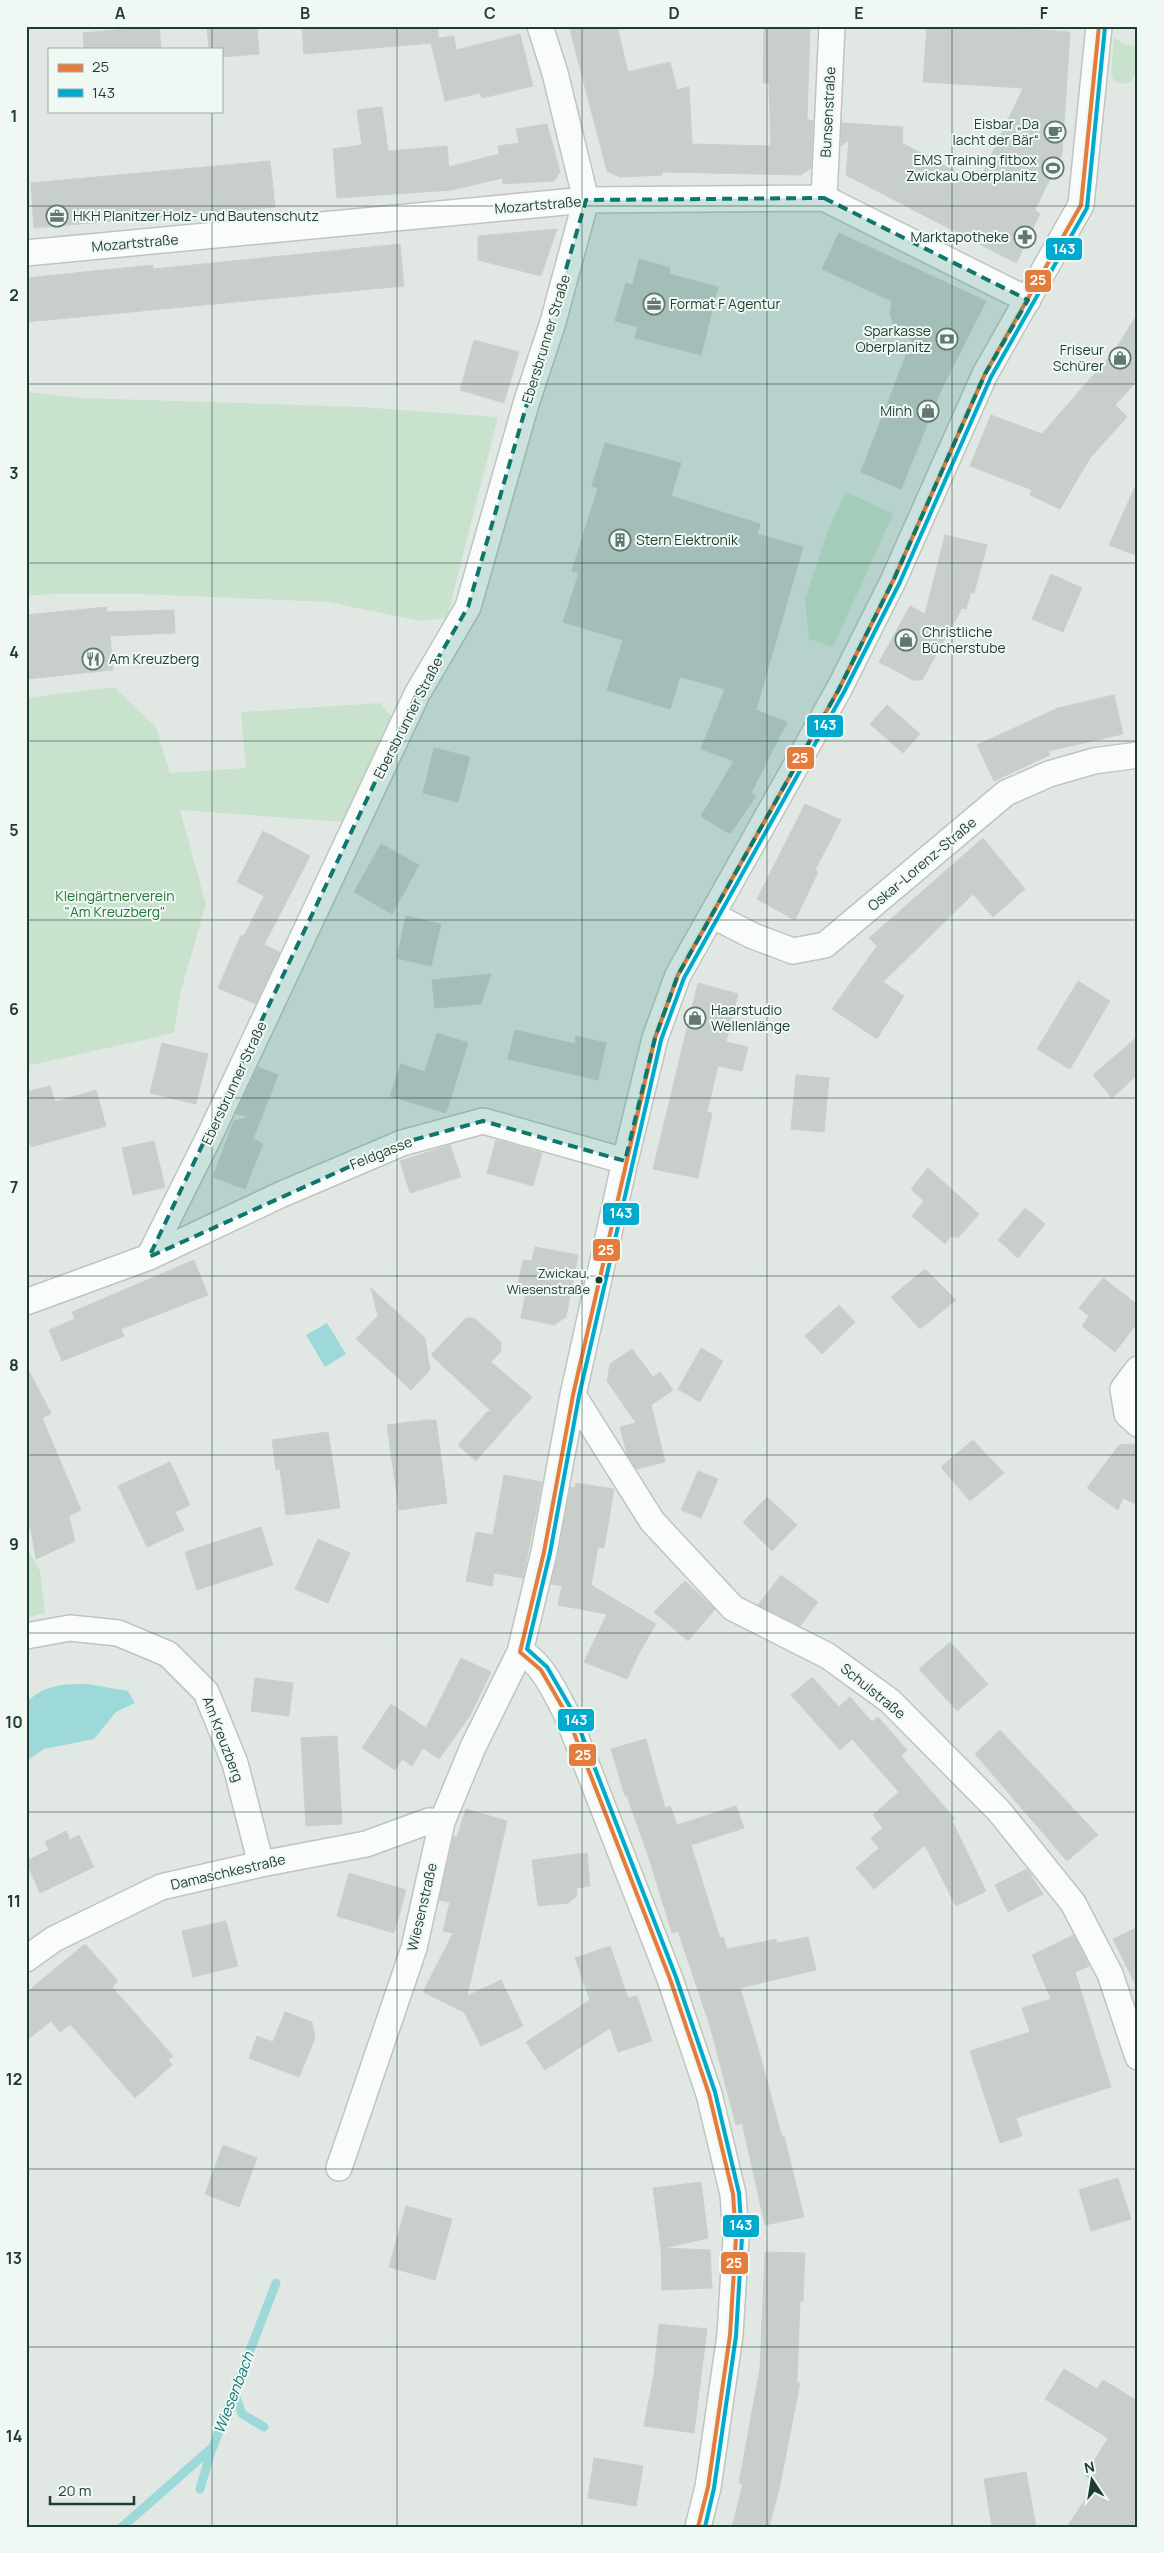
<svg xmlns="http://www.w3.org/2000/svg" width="1164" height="2553" font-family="Manrope,sans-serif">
  <rect width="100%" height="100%" fill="#e1e8e4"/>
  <path fill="#c9e2cd" d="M1114,38L1127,45L1138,46V70L1130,82L1122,84L1115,82L1111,75Z
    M26,392L82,398L361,407L498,417L447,618L420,621L328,602L141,594H51L26,596Z
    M846,492L893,514L833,647L809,639L805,599L828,530Z
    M114,687L156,727L170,773L246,768L241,712L380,703L394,720L344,822L180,810L206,904L180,994L174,1033L26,1066V698Z
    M26,1546L40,1571L45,1613L26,1618Z"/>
  <path fill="#9ed9da" d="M327,1323L346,1354L325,1367L306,1335Z
    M88,1684L128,1691L135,1703L116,1712L94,1739L44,1749L26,1761V1703C44,1684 64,1684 88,1684Z"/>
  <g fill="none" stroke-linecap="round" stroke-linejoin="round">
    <path stroke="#9ed9da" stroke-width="9" d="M234,2392L242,2414L264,2427
      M200,2489L212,2448
      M122,2527L213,2447L276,2283"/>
  </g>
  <path fill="#c8cfcb" stroke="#cad1cd" d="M159,26L161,49H84L83,33Z
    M207,26H257L259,54L221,57V49H209Z
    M302,26H438V38L454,36L456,50L520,34L533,86L482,98L480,93L445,101L431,43L304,54Z
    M569,26H617L628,72L670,62L677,90L689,87L692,144L771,146L769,83H763L764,26H810L807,119L813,121L811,168L801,175L662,172V175L620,177L607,171Z
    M927,26H982L1070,32L1062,154L1035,210L1040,214L1016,263L846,175L849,140L841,146L842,123L903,127L902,143L978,183L1023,88L923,82Z
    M382,107L388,151L447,146L449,167L499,154L498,146L519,143L516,129L547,124L560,172L554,181L503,184L502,178L452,190L337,198L333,149L362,145L357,110Z
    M270,161L275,207L34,228L31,183Z
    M557,229L541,276L478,260V236Z
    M839,233L986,301L942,388L901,489L861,472L912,340L899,331L893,323L890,313L892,301L822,269Z
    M400,244L404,286L26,322V278L153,265V269Z
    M639,259L670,268L669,274L718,287L701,355L635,338L638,327L615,321L626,283L633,285Z
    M1138,313V380L1115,405L1127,417L1090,458L1060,509L1030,495L1032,490L970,466L991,415L1042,434L1115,350Z
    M474,340L519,352L504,403L460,390Z
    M605,443L681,463L671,496L760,524L757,534L803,547L756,710L787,722L751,793L756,796L730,834L701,816L734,761L701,749L725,689L680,677L670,709L607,690L623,640L563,622L579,573L572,571L598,488L592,486Z
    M1138,480V556L1109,545Z
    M945,535L987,545L974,593L971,592L966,609L962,608L922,680H913L879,662L910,606L925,614Z
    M1051,574L1082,588L1063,632L1032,619Z
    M107,607V612L174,610L175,633L110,636L113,670L26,679V615Z
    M1114,695L1123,734L1048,751L1050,755L994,781L977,745L1058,708Z
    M887,705L920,734L903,753L870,724Z
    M434,748L470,757L458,802L423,793Z
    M805,804L841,820L815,870L818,872L795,920L757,899Z
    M263,831L310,856L264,945L280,952L256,1004L218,988L241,935L244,936L264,896L237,882Z
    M983,838L1025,889L993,917L973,894L883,982L904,996L877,1039L832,1009L877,946L869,938Z
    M381,844L419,865L392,914L354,892Z
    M406,916L441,924L431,966L397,958Z
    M491,974L481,1004L435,1008L432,980Z
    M1078,981L1110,1001L1070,1069L1037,1049Z
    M698,983L738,994L726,1042L748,1047L742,1071L718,1066L707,1112L712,1113L698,1178L653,1169Z
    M515,1030L575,1044L576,1036L606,1043L598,1080L508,1059Z
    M437,1033L468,1043L446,1113L390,1096L401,1064L425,1072Z
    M1138,1036V1074L1112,1098L1093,1075Z
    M162,1043L208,1054L196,1104L150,1093Z
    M258,1067L278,1075L253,1139L263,1144L245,1189L213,1177L234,1121L250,1117L236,1114Z
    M796,1075L829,1078L824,1132L791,1129Z
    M50,1086L55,1102L96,1090L106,1126L31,1147L26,1128V1092Z
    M496,1140L542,1153L533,1186L487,1173Z
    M154,1141L165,1187L133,1195L122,1148Z
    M450,1145L461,1177L410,1193L400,1161Z
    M928,1168L979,1214L958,1238L951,1236L945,1244L912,1216L924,1201L911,1189Z
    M1025,1208L1045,1224L1018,1258L998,1240Z
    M535,1247L578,1255L566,1317L554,1325L521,1318L526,1291L517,1289L523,1260L532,1261Z
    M194,1260L208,1295L121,1329L124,1336L62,1361L49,1330L75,1319L72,1312Z
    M925,1269L956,1300L920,1329L891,1297Z
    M1103,1278L1138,1305V1322L1115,1352L1082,1326L1089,1316L1079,1308Z
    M371,1288L425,1338L430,1370L411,1390L356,1339L378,1316Z
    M839,1305L855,1322L822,1354L805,1336Z
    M466,1318H474L501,1342V1351L491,1362L532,1397L476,1461L458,1445L487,1412L491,1411L431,1355Z
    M701,1348L723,1361L700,1402L678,1389Z
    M632,1349L653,1377L660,1372L673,1390L651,1405L665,1462L636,1469L627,1454L620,1427L636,1423L607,1381L610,1364Z
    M26,1366L51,1413L42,1418L81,1510L69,1516L75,1541L36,1559L31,1530L26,1524Z
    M426,1420H436L447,1503L399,1510L387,1425Z
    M328,1432L340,1508L286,1515L280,1469L276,1470L272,1440Z
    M973,1440L1004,1473L970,1501L941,1467Z
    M1138,1444V1505L1123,1498L1118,1510L1087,1488L1119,1445Z
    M170,1462L190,1505L175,1512L184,1530L147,1547L118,1486Z
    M698,1471L718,1479L701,1518L681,1510Z
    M504,1475L542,1482L523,1578L494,1573L492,1586L466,1581L476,1532L493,1535Z
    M576,1483L614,1489L604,1548L598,1547L591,1585L656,1624L639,1653L627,1679L584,1662L607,1614L558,1605L562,1586L551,1584L571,1487L575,1488Z
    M767,1497L797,1525L772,1551L743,1522Z
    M261,1527L273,1565L197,1590L185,1552Z
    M318,1539L350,1553L328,1603L295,1589Z
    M781,1575L818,1602L800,1626L758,1605Z
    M685,1581L715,1609L688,1641L654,1612Z
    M950,1642L988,1684L957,1711L919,1669Z
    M461,1658L491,1672L469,1717L439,1759L423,1748L412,1766L402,1759L395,1770L362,1748L391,1704L426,1728Z
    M812,1677L839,1707L850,1697L872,1722L878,1717L907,1750L901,1756L955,1819L952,1821L986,1891L956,1906L925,1845L874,1889L856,1868L879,1848L871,1838L883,1828L873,1815L899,1792L852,1739L840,1750L791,1695Z
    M255,1678L293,1683L289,1716L251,1711Z
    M1000,1730L1098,1835L1067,1861L975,1754Z
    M337,1736L342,1824L306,1826L301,1738Z
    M646,1739L665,1808L670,1806L677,1825L736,1806L744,1828L691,1845L720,1938L723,1937L727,1949L776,1939L777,1943L808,1937L816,1970L740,1988L757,2044L782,2137L784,2136L804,2217L765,2225L742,2123L736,2125L710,2026L678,1931L672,1933L651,1864L627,1796H625L611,1749Z
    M466,1809L507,1821L467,1996L501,1980L523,2026L481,2046L464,2012L423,1992L453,1933L443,1931L450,1902L439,1900L454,1836L457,1837Z
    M66,1831L70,1840L79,1835L94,1867L40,1893L26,1861L49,1850L45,1842Z
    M587,1853L590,1886L576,1888L577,1896L568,1903L538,1906L532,1860Z
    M1027,1869L1043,1894L1008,1912L995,1885Z
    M349,1873L406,1890L394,1933L337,1916Z
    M226,1921L238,1966L193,1977L182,1931Z
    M1138,1927V1990L1113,1939Z
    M1074,1935L1089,1966L1075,1972L1111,2087L1016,2118L1022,2136L1000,2143L970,2051L1030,2032L1022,2008L1051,1999L1032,1955Z
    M85,1944L118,1981L112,1987L173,2056L168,2060L172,2065L135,2098L70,2024L60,2032L51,2021L26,2041V1993Z
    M610,1946L628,1998L637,1996L652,2041L618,2052L610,2028L545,2070L526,2042L590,2000L575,1958Z
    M285,2012L312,2022L315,2038L299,2077L249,2058L257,2036L273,2042Z
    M223,2145L257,2158L239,2207L205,2194Z
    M1118,2178L1131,2219L1091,2231L1079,2190Z
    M701,2182L708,2238L664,2248L710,2250L712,2288L662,2290L661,2248L653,2188Z
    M406,2206L452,2219L435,2280L389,2267Z
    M765,2252L805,2253L803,2301H800L797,2383H800L780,2485L769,2527H732L743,2484L739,2483L760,2368Z
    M659,2324L707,2329L694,2433L644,2426L654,2374Z
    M1064,2369L1097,2389L1103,2380L1138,2401V2527H1067L1096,2483L1085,2476L1108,2438L1045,2399Z
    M594,2458L643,2466L636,2506L588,2498Z
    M1026,2472L1036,2527H992L984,2479Z"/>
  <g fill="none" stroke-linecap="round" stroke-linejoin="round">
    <g stroke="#bec5c1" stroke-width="28">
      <path id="street" d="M824,198L832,26
        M26,253L586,200L824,198L1028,300
        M712,915L753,936L793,951L825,945L1006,793L1049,774L1094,761L1138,755
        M149,1257L280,1195L402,1143L483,1121L625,1161
        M26,1302L149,1257L209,1137L417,694L468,607L526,404L553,322L586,200L555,73L540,26
        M1138,1369L1123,1389L1127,1414L1138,1424
        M573,1395L652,1521L733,1608L828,1656L890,1701L999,1811L1073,1903L1110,1974L1138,2057
        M26,1636L70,1628L118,1633L168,1654L206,1692L235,1763L261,1864
        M26,1959L54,1939L161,1887L261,1864L366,1844L429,1821L442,1822
        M339,2168L414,1948L442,1822L473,1747L520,1652
        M698,2527L708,2487L730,2335L736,2237L733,2194L709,2094L670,1979L567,1715C557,1696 541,1660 520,1652L544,1552L573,1395L625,1161L655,1038L678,975L839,689L894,579L985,374L1081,205L1099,26"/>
    </g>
    <use href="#street" stroke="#fafcfb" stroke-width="25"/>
    <g stroke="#eff8f2" stroke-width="8">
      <path id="bus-1" d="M698,2527L708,2487L730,2335L736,2237L733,2194L709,2094L670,1979L567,1715L541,1670L520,1652L544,1552L573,1395L655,1038L678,975L839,689L894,579L985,374L1081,205L1099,26"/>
    </g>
    <g stroke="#eff8f2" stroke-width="8">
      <path id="bus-2" d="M705,2527L714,2488L736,2336L742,2237L739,2193L715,2092L676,1977L573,1712L547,1667L527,1649L550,1553L579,1396L661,1040L684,978L844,692L900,582L991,377L1087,208L1105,27"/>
    </g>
    <use href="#bus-1" stroke="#e67c3b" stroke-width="4"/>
    <use href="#bus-2" stroke="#00a9ce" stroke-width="4"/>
  </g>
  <path fill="#0f766e" fill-opacity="0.2" stroke="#0f766e" stroke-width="4" stroke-dasharray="10 6" stroke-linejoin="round" d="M824,198L1028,300L985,374L894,579L839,689L678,975L655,1038L625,1161L483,1121L402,1143L149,1257L417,694L468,607L586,200Z"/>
  <path fill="none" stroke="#1e3c30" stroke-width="1" stroke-opacity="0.55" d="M212,26V49M397,26V2527M582,26V2527M767,26V2527M952,26V2527M212,111V2527M26,206H1138M26,384H1138M26,563H1138M26,741H1138M26,920H1138M26,1098H1138M26,1276H1138M26,1455H1138M26,1633H1138M26,1812H1138M26,1990H1138M26,2169H1138M26,2347H1138"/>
  <defs>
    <g id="cafe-ring" transform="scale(1.125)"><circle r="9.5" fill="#eff8f2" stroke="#62786f" stroke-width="1.5"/><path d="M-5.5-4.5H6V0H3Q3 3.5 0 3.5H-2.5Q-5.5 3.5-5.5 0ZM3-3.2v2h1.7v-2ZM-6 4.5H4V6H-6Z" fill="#62786f"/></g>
    <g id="stadium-ring" transform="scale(1.125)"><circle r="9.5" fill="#eff8f2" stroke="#62786f" stroke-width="1.5"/><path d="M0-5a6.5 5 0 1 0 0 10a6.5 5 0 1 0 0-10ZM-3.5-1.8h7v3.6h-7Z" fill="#62786f"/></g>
    <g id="office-ring" transform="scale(1.125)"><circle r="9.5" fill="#eff8f2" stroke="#62786f" stroke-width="1.5"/><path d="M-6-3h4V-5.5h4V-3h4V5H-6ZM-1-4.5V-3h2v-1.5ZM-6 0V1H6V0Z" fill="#62786f"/></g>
    <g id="pharmacy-ring" transform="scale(1.125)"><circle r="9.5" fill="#eff8f2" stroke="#62786f" stroke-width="1.5"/><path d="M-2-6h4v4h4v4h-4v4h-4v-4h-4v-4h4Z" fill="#62786f"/></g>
    <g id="bank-ring" transform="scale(1.125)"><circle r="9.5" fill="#eff8f2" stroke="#62786f" stroke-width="1.5"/><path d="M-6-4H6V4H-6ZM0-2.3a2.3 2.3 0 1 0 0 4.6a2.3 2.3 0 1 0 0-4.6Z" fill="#62786f"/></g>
    <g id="shop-ring" transform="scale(1.125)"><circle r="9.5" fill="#eff8f2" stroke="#62786f" stroke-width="1.5"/><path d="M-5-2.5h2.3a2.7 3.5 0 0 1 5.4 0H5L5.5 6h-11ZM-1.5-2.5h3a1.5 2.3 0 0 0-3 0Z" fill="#62786f"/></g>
    <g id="building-ring" transform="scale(1.125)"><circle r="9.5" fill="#eff8f2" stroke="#62786f" stroke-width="1.5"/><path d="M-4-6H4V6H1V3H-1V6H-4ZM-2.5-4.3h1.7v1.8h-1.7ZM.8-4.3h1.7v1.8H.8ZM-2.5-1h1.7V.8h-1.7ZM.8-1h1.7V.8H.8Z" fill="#62786f"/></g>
    <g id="restaurant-ring" transform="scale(1.125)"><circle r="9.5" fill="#eff8f2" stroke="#62786f" stroke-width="1.5"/><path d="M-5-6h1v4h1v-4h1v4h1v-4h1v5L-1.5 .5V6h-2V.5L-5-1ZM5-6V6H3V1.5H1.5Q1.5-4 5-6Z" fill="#62786f"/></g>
  </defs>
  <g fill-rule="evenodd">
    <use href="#cafe-ring" x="1055" y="132"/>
    <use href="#stadium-ring" x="1053" y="168"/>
    <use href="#office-ring" x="57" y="216"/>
    <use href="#pharmacy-ring" x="1025" y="237"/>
    <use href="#office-ring" x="654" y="304"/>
    <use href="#bank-ring" x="947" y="339"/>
    <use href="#shop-ring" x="1120" y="358"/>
    <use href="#shop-ring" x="928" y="411"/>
    <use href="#building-ring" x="620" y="540"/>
    <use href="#shop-ring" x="906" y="640"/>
    <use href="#restaurant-ring" x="93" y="659"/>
    <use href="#shop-ring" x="695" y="1018"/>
  </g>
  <circle fill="#1e3c30" stroke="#eff8f2" stroke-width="2" cx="599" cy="1280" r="4.5"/>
  <g text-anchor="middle" stroke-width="4" stroke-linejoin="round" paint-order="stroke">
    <g font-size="13" fill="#1e3c30" stroke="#eff8f2" text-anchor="end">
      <text x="590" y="1278">Zwickau,<tspan x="590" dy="16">Wiesenstraße</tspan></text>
    </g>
    <g font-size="14" fill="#1e3c30" stroke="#eff8f2">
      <text transform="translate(828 112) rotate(-87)" y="5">Bunsenstraße</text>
      <text transform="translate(538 205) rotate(-5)" y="5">Mozartstraße</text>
      <text transform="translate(135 243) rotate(-5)" y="5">Mozartstraße</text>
      <text transform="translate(546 339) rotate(-73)" y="5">Ebersbrunner Straße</text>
      <text transform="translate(408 718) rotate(-63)" y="5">Ebersbrunner Straße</text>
      <text transform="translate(922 864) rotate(-40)" y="5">Oskar-Lorenz-Straße</text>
      <text transform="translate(234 1083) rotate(-65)" y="5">Ebersbrunner Straße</text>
      <text transform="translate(381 1153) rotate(-22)" y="5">Feldgasse</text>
      <text transform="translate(873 1691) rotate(39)" y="5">Schulstraße</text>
      <text transform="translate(223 1739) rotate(69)" y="5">Am Kreuzberg</text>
      <text transform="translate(228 1872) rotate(-13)" y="5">Damaschkestraße</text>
      <text transform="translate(422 1907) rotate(-77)" y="5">Wiesenstraße</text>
    </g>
    <g font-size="14" fill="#1e3c30" stroke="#eff8f2" text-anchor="end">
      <text x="1039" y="129">Eisbar „Da<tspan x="1039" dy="16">lacht der Bär“</tspan></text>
      <text x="1037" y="165">EMS Training fitbox<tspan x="1037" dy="16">Zwickau Oberplanitz</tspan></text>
      <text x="73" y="221" text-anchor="start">HKH Planitzer Holz- und Bautenschutz</text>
      <text x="1009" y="242">Marktapotheke</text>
      <text x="670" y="309" text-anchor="start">Format F Agentur</text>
      <text x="931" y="336">Sparkasse<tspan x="931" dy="16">Oberplanitz</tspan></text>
      <text x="1104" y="355">Friseur<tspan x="1104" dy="16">Schürer</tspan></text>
      <text x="912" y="416">Minh</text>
      <text x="636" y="545" text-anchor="start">Stern Elektronik</text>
      <text x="922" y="637" text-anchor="start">Christliche<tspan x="922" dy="16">Bücherstube</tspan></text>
      <text x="109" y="664" text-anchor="start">Am Kreuzberg</text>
      <text x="711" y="1015" text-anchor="start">Haarstudio<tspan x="711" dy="16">Wellenlänge</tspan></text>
    </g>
    <g font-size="14" fill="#26763b" stroke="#eff8f2">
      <text x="115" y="901">Kleingärtnerverein<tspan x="115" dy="16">"Am Kreuzberg"</tspan></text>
    </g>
    <g font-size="15" font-style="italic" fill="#14777c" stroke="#eff8f2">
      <text transform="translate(234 2393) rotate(-69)" y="5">Wiesenbach</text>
    </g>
  </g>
  <g stroke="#eff8f2" stroke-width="2">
    <rect x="1045" y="237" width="38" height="24" rx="5" fill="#00a9ce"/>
    <rect x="1024" y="269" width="28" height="24" rx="5" fill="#e67c3b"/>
    <rect x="806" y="714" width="38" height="24" rx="5" fill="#00a9ce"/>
    <rect x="786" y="746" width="29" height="24" rx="5" fill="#e67c3b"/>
    <rect x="602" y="1202" width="38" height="24" rx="5" fill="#00a9ce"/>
    <rect x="592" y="1238" width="29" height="24" rx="5" fill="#e67c3b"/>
    <rect x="557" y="1708" width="38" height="24" rx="5" fill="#00a9ce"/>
    <rect x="568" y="1743" width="29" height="24" rx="5" fill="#e67c3b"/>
    <rect x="722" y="2214" width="38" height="24" rx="5" fill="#00a9ce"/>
    <rect x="720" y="2251" width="29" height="24" rx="5" fill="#e67c3b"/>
  </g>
  <g font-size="14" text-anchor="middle" font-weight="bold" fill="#fff">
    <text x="1064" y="254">143</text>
    <text x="1038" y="285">25</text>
    <text x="825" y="730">143</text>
    <text x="800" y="763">25</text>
    <text x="621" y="1218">143</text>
    <text x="606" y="1255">25</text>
    <text x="576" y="1725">143</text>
    <text x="583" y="1760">25</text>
    <text x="741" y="2230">143</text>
    <text x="734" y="2268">25</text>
  </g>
  <rect width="1164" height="2553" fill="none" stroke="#eff8f2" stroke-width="55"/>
  <rect x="48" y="48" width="175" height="65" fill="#eff8f2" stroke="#9bada4"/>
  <rect x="58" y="64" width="25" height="8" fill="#e67c3b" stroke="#9bada4"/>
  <text x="92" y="72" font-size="15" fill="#1e3c30">25</text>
  <rect x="58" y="89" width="25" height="8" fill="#00a9ce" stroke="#9bada4"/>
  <text x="92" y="98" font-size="15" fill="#1e3c30">143</text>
  <g transform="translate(1092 2480) rotate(348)" stroke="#eff8f2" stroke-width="4" paint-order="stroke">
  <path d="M0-4L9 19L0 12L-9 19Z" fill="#1e3c30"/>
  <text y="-8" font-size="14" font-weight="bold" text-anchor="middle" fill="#1e3c30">N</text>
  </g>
  <path d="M50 2496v8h84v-8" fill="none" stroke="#1e3c30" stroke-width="2.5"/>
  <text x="58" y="2496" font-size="15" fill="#1e3c30" stroke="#eff8f2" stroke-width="4" paint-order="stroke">20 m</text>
  <rect x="28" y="28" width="1108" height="2498" fill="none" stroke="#1e3c30" stroke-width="2"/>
  <g font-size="16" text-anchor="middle" font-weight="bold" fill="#1e3c30">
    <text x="120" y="19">A</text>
    <text x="305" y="19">B</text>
    <text x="490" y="19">C</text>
    <text x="674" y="19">D</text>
    <text x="859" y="19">E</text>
    <text x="1044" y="19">F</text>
    <text x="14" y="122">1</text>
    <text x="14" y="301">2</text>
    <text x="14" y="479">3</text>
    <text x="14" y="658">4</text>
    <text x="14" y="836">5</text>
    <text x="14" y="1015">6</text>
    <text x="14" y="1193">7</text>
    <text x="14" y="1371">8</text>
    <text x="14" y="1550">9</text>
    <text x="14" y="1728">10</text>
    <text x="14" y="1907">11</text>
    <text x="14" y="2085">12</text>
    <text x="14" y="2264">13</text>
    <text x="14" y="2442">14</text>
  </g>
</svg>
